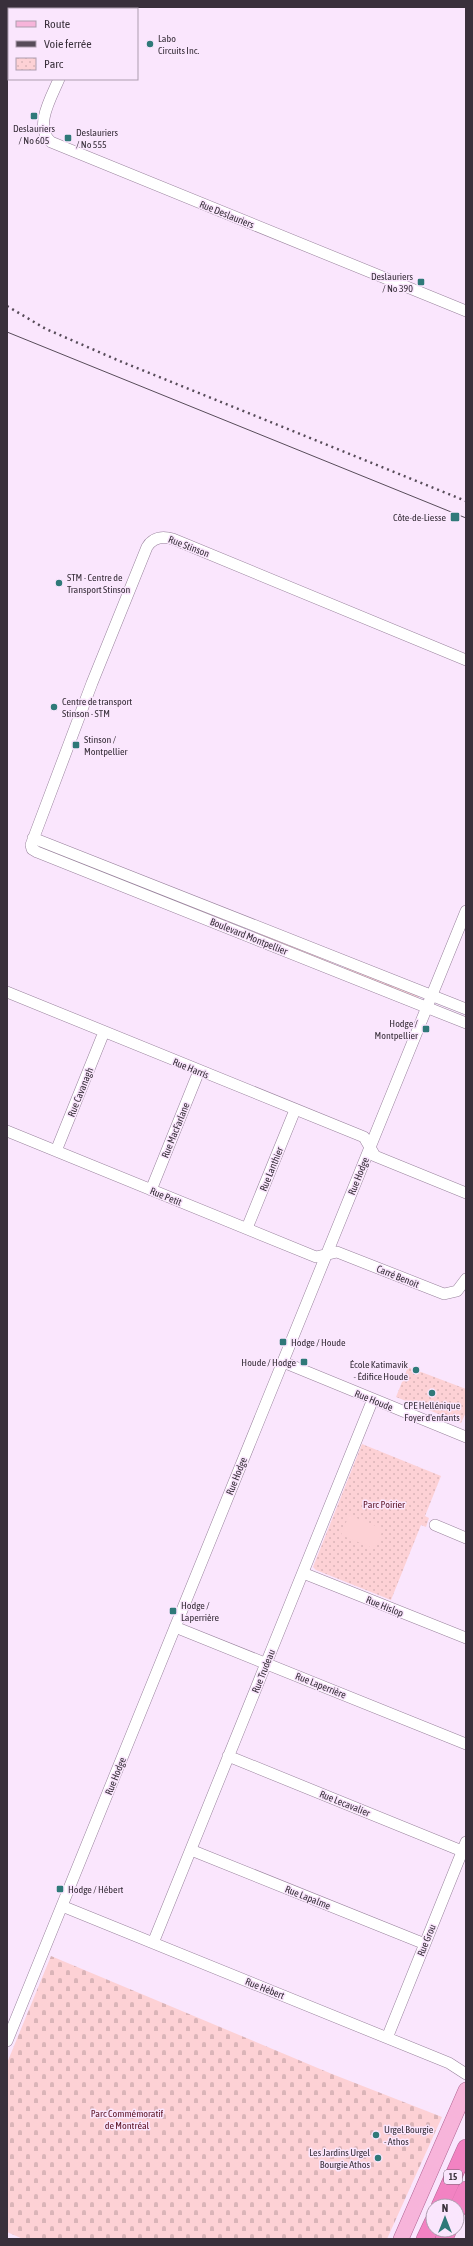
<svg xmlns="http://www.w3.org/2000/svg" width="473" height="2246" font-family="'Asap Condensed',sans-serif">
  <defs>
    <pattern id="grass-tufts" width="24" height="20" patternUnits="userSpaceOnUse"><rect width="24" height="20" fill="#fdd1d5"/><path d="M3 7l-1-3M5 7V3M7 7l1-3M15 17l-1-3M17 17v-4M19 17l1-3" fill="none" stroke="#dab4b8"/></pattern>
    <pattern id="cemetery-stones" width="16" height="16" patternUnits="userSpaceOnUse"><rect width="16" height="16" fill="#fdd1d5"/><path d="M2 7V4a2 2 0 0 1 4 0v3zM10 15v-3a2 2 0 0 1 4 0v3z" fill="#dab4b8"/></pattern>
    <pattern id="park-dots" width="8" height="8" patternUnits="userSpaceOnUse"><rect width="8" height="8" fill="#fdd1d5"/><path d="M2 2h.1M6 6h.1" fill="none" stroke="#dab4b8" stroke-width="1.8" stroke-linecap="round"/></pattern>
  </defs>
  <rect width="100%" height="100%" fill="#fae6fd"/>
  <path fill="url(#grass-tufts)" d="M44,847L218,915V917L233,923L232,926L43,849Z
    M255,932L263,935L264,933L344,968L345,966L418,996L419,998L254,935Z"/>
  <path fill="url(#cemetery-stones)" d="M51,1956L332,2074L442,2117L387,2239H23L7,2232V2063Z"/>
  <path fill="url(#park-dots)" d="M408,1367L466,1389V1412L461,1423L396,1397Z
    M362,1444L441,1476L425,1516L429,1518L426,1527L421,1525L391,1600L316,1570L313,1567Z"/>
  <path fill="#fdd1d5" d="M349,1515L383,1529L375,1549L341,1535Z"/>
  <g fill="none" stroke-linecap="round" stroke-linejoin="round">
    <g stroke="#98829c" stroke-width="12">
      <path id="minor" d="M88,9V7
        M59,79C52,96 33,127 51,142L466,311
        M466,660L173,539C163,536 153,537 147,547L92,683L31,845L32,849L37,852L466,1023
        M33,838L466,1009
        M7,992L364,1137L375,1156L466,1193
        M7,1131L316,1257L337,1252L444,1294L457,1291L466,1279
        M56,1151L104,1032
        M151,1190L199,1071
        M247,1228L295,1110
        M283,1362L466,1437
        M435,1525L466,1538
        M303,1573L466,1638
        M175,1627L466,1744
        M228,1756L462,1851
        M191,1850L425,1944
        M62,1906L449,2063L466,2074
        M153,1943L373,1399
        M387,2038L466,1842
        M7,2041L466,911"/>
    </g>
    <g stroke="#b16593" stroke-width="16">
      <path id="major" d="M401,2239L466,2090"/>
    </g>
    <g stroke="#b16593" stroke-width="18">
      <path id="highway" d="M440,2206L466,2148
        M457,2210L466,2190
        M425,2239L433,2222
        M444,2239L448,2230"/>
    </g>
    <use href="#minor" stroke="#fff" stroke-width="11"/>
    <use href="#major" stroke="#f7b4da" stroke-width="15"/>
    <use href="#highway" stroke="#f282c2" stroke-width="17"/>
    <path stroke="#574c59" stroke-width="1" d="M7,332L466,518"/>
    <path stroke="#574c59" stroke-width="2.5" stroke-dasharray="2 4" stroke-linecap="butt" d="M7,306L46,329L122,362L466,501"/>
  </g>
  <g fill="#2f7979" stroke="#fae6fd" stroke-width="1.5">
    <circle cx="150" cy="44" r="4"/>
    <rect x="30" y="112" width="8" height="8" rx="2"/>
    <rect x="64" y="134" width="8" height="8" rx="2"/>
    <rect x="417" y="278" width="8" height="8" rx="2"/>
    <rect x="450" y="512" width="10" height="10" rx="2"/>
    <circle cx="59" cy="583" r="4"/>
    <circle cx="54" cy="707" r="4"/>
    <rect x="72" y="741" width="8" height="8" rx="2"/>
    <rect x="422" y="1025" width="8" height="8" rx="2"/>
    <rect x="279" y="1338" width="8" height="8" rx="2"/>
    <rect x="300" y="1358" width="8" height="8" rx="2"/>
    <circle cx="416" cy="1370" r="4"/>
    <circle cx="432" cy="1393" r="4"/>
    <rect x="169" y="1607" width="8" height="8" rx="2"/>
    <rect x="56" y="1885" width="8" height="8" rx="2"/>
    <circle cx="376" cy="2135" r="4"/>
    <circle cx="378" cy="2158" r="4"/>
  </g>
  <g text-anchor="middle" stroke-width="3" stroke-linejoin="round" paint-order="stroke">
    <rect fill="#fae6fd" stroke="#736775" stroke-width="1" x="444" y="2170" width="18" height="14" rx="3"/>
    <g font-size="9" font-weight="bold" fill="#39303b">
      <text x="453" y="2180">15</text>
    </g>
    <g font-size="10" fill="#39303b" stroke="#fae6fd" text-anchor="start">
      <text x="158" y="42">Labo<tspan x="158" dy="12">Circuits Inc.</tspan></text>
      <text x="34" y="132" text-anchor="middle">Deslauriers<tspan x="34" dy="12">/ No 605</tspan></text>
      <text x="76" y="136">Deslauriers<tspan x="76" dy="12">/ No 555</tspan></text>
      <text x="413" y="280" text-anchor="end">Deslauriers<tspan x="413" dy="12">/ No 390</tspan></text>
      <text x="446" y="521" text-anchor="end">Côte-de-Liesse</text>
      <text x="67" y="581">STM - Centre de<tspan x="67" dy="12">Transport Stinson</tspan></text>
      <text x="62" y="705">Centre de transport<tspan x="62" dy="12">Stinson - STM</tspan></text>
      <text x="84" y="743">Stinson /<tspan x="84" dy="12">Montpellier</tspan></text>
      <text x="418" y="1027" text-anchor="end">Hodge /<tspan x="418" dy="12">Montpellier</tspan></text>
      <text x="291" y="1346">Hodge / Houde</text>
      <text x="296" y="1366" text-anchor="end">Houde / Hodge</text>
      <text x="408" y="1368" text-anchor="end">École Katimavik<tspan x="408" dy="12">- Édifice Houde</tspan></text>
      <text x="432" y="1409" text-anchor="middle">CPE Hellénique<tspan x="432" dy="12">Foyer d'enfants</tspan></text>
      <text x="181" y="1609">Hodge /<tspan x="181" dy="12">Laperrière</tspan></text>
      <text x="68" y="1893">Hodge / Hébert</text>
      <text x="384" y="2133">Urgel Bourgie<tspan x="384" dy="12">- Athos</tspan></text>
      <text x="370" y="2156" text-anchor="end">Les Jardins Urgel<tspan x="370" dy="12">Bourgie Athos</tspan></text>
    </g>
    <g font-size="10" fill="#39303b" stroke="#fae6fd">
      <text transform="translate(227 214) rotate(22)" y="4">Rue Deslauriers</text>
      <text transform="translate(189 546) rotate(21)" y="4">Rue Stinson</text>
      <text transform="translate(249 936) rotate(22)" y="4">Boulevard Montpellier</text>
      <text transform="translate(191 1068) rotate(22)" y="4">Rue Harris</text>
      <text transform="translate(80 1092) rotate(-68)" y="4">Rue Cavanagh</text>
      <text transform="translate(175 1130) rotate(-68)" y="4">Rue MacFarlane</text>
      <text transform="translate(271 1169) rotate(-68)" y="4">Rue Lanthier</text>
      <text transform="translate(358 1176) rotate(-68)" y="4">Rue Hodge</text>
      <text transform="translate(166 1196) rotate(22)" y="4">Rue Petit</text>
      <text transform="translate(398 1276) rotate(22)" y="4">Carré Benoit</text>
      <text transform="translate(374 1400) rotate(22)" y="4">Rue Houde</text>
      <text transform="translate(236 1476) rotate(-68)" y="4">Rue Hodge</text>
      <text transform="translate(385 1606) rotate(22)" y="4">Rue Hislop</text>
      <text transform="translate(263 1671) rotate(-68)" y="4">Rue Trudeau</text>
      <text transform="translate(321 1685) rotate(22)" y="4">Rue Laperrière</text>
      <text transform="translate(115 1776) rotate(-68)" y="4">Rue Hodge</text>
      <text transform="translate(345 1803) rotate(22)" y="4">Rue Lecavalier</text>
      <text transform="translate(308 1897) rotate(22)" y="4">Rue Lapalme</text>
      <text transform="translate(426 1940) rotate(-68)" y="4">Rue Grou</text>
      <text transform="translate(265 1988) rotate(22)" y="4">Rue Hébert</text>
    </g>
    <g font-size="10" fill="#5b1425" stroke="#fae6fd">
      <text x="384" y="1508">Parc Poirier</text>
      <text x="127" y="2117">Parc Commémoratif<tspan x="127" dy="12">de Montréal</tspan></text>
    </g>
  </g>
  <rect width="473" height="2246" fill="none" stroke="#39303b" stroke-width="16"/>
  <rect x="8" y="8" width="130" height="72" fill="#fae6fd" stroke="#ad9daf"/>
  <rect x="16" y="21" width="20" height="6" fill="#f7b4da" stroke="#ad9daf"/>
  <text x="44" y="28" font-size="12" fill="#39303b">Route</text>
  <rect x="16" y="41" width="20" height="6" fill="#574c59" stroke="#ad9daf"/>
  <text x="44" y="48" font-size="12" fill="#39303b">Voie ferrée</text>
  <rect x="16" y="58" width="20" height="12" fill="url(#park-dots)" stroke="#ad9daf"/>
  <text x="44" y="68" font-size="12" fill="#39303b">Parc</text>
  <g transform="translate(445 2218)"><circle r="19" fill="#fae6fd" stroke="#ad9daf"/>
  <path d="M0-3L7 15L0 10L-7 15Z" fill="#2f7979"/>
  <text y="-6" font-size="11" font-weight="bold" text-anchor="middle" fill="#39303b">N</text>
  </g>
</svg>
